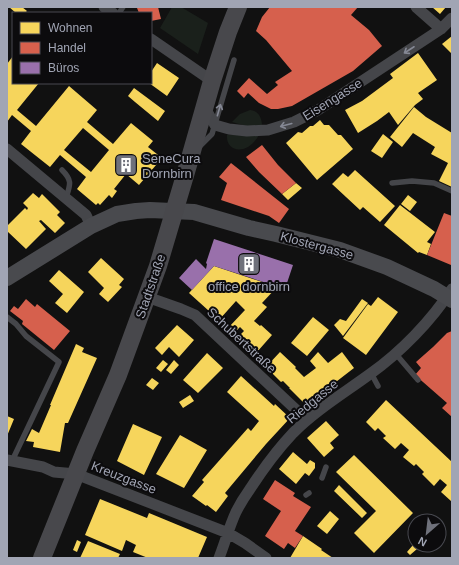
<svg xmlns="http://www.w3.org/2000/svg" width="459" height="565" font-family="Arial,sans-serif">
  <rect width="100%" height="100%" fill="#111"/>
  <path fill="#1a201b" d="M172,7H181L208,23L198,54L160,28Z
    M250,110C259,111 262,118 262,126H246L232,122L240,114Z
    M227,135H259C256,140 253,144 248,147C237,153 226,148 227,135Z"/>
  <path fill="#f6d55c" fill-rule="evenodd" d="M9,7H22L27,11L25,13H16Z
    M432,7H446L440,14Z
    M452,36V54L442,44Z
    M418,53L437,80L418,93L423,99L415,105L398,125L389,112L377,121L358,133L345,110L362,101L393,78L390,74Z
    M13,56V83H39L17,110L36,126L69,86L97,110L87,122L113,144L131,123L153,141L148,147L162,158L139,185L126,174L114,189L117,191L112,198L109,195L100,205L98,203L96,205L77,189L86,177L60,155L50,167L21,144L31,131L12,115L7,122V64ZM83,128L109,150L91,172L64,150Z
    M157,63L179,78L167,96L149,83H151V72Z
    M134,88L165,111L158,121L135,102L128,96Z
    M414,107L426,117L452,133V187L439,181L448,163L431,154L435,147L413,133L402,147L390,137Z
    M320,120L324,125H329L338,135H341L353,149L317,180L286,143L298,132L302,133L310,126H313Z
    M383,134L393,142L382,158L371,151Z
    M355,170L395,206L380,222L363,207L360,210L332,184L343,173L348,177Z
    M296,183L302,188L288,200L282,194Z
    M33,193L39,198L42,194L60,212L57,215L65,223L55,233L41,220L39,221L46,229L26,249L7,231V226L25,208L27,210L28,208L23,203Z
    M408,195L417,202L410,211L401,204Z
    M400,205L435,232L427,242L431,244L427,255L419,252L418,253L384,225Z
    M101,258L124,279L119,285L122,287L108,302L99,294L104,288L88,272Z
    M214,266L277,287L262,303L267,307L254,321L260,326L261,325L272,335L257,352L251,346L250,347L245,343L246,342L239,336L244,331L240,327L235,332L229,327L245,310L236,301L219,320L189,293Z
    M59,270L84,292L67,313L55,303L63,294L49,281Z
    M378,297L398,312L366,355L343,338L368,304L371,306Z
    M362,299L368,303L343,336L334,325L340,319L346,321Z
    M313,317L329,330L307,356L291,343Z
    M177,325L194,340L179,357L169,347L162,355L155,348Z
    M76,344L84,348L82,352L97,358L68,423H65L60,452L33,447L34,442L26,441L32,429L39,433L51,405H50Z
    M280,352L296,367L295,368L304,377L316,368L310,361L318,352L328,363L342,352L354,368L306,405L289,388H290L283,381L281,382L266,367Z
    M207,353L223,368L198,393L183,380Z
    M163,360L168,364L161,372L156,368Z
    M174,360L179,365L171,374L166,370Z
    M241,376L274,406L275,404L290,418L266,444L225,493L228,496L216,512L207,505L206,506L192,496L204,482L202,480L248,428L251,431L259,421L227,392Z
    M152,378L159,383L153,390L146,385Z
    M190,395L194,401L183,408L179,402Z
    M386,400L452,462V501H451L441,492L447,485L440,479L434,486L422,474L424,472L416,464L414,466L403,457L409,450L401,443L395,449L383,438L386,436L378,428L375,431L366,422Z
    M7,416L14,419L7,436Z
    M326,421L339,435L330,443L334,448L324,457L307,438Z
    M133,424L162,437L144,475L117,461Z
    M180,435L207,450L184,488L156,474Z
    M293,452L307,464L310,460L315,463V468L309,476L305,473L296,484L279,469Z
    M354,455L413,513L374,553L354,533L376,511L336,472Z
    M339,485L367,513L362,518L334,491Z
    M100,499L147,518L149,513L207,537L198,558H148L133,552L136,545L126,540L122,551L85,535Z
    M330,511L339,519L327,534L317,526Z
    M303,536L322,549L321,550L333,558H290Z
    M77,540L81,542L77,552L73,550Z
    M88,541L120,554L118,558H80Z
    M413,545L417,549L410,555L407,552Z"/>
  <path fill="#d6604d" d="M138,7H158L161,19L151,21V13H139L137,8Z
    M270,7H358L351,15L369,30L382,46L353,71L292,106L278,109H271L259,103L248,93L244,98L237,91L249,78L267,94L278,85L275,82L292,71L266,40L256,31L262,17Z
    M262,145L278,165L296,183L282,194L259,172L246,157Z
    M231,163L289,209L279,223L269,216L221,200L227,183L219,177Z
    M444,213L452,216V262L451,265L427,255Z
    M26,299L35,307L37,304L70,331L54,350L22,324L23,321L10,311L14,306L18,309Z
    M452,331V417L442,408L447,403L415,375L421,368L416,362L433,347L447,333Z
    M275,480L295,493L293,496L311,507L295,531L303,536L295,548L288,543L284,549L265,536L281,511L263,499Z"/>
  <path fill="#9970ab" d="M214,239L293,265L285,289L214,266L192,290L179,278L196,259L206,269L207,264L206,263Z"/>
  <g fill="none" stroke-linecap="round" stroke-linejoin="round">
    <path stroke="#45464a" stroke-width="5.5" d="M119,13L123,7
      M199,147L212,134L234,60
      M62,170C73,181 70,185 66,198
      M392,183L412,181L434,183L452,191
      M7,317L16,324L26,336L59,362L12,461
      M395,353L418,380
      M371,373L378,386
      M322,478L326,467
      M306,495L309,493"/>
    <path stroke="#45464a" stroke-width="11" d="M104,7L113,13
      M416,7L441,29
      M151,39L212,81
      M205,108L215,125L229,129L247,131L268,130L294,122L318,110L441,29L452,18
      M7,149L86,215L91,226
      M147,297L181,309L195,315L307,420
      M7,460L43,467L54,472L76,474L228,533L245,543L266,558
      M219,558C225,543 229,527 236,512C240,504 245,496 250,489C263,469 277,450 293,433C316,410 344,393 370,374C401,352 431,321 452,289"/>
    <path stroke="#494a4e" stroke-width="16" d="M7,278L91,226L117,214L136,211L150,210L194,212L249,228L276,234L340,250L387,267L434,289L452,300"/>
    <path stroke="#48484c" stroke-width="18" d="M42,558L85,451L118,375L158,266L186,172L212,81L228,32L238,7"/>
  </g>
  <defs><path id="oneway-shaft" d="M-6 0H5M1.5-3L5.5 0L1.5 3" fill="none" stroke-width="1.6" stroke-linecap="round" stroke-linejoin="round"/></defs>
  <g stroke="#858894">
    <use href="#oneway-shaft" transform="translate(409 50) rotate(147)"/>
    <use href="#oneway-shaft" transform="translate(219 110) rotate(-74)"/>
    <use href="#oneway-shaft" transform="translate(286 125) rotate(165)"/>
  </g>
  <defs>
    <g id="building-square" transform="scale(1.15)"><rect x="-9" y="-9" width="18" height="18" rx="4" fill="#6f717b" stroke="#0c0b0d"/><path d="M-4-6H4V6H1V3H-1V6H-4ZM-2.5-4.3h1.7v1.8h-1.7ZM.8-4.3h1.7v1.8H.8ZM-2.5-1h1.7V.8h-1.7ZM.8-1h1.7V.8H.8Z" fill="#fff"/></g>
  </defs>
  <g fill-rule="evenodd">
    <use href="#building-square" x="126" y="165"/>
    <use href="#building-square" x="249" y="264"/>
  </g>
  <g text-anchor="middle" stroke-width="4" stroke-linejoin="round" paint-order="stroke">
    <g font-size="13" fill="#a1a5b4" stroke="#0c0b0d">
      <text transform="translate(332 99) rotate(-32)" y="5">Eisengasse</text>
      <text transform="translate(317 245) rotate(15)" y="5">Klostergasse</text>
      <text transform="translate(150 286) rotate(-71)" y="5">Stadtstraße</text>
      <text transform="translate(242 340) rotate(43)" y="5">Schubertstraße</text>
      <text transform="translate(312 401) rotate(-39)" y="5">Riedgasse</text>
      <text transform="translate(124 477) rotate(21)" y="5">Kreuzgasse</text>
    </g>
    <g font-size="13" fill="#a1a5b4" stroke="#0c0b0d" text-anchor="start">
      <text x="142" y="163">SeneCura<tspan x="142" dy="15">Dornbirn</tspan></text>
      <text x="249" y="291" text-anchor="middle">office dornbirn</text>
    </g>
  </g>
  <rect width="459" height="565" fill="none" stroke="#a1a5b4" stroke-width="16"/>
  <rect x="12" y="12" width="140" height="72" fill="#0c0b0d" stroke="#484950"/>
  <rect x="20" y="22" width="20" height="12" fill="#f6d55c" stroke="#484950"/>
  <text x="48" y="32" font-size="12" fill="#a1a5b4">Wohnen</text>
  <rect x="20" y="42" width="20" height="12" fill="#d6604d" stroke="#484950"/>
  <text x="48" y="52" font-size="12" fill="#a1a5b4">Handel</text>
  <rect x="20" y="62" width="20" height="12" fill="#9970ab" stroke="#484950"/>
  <text x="48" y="72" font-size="12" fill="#a1a5b4">Büros</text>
  <g transform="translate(427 533) rotate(208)"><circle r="19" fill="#0c0b0d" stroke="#484950"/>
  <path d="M0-3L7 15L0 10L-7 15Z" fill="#6f717b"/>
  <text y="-6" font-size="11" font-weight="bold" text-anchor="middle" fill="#a1a5b4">N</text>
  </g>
</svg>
